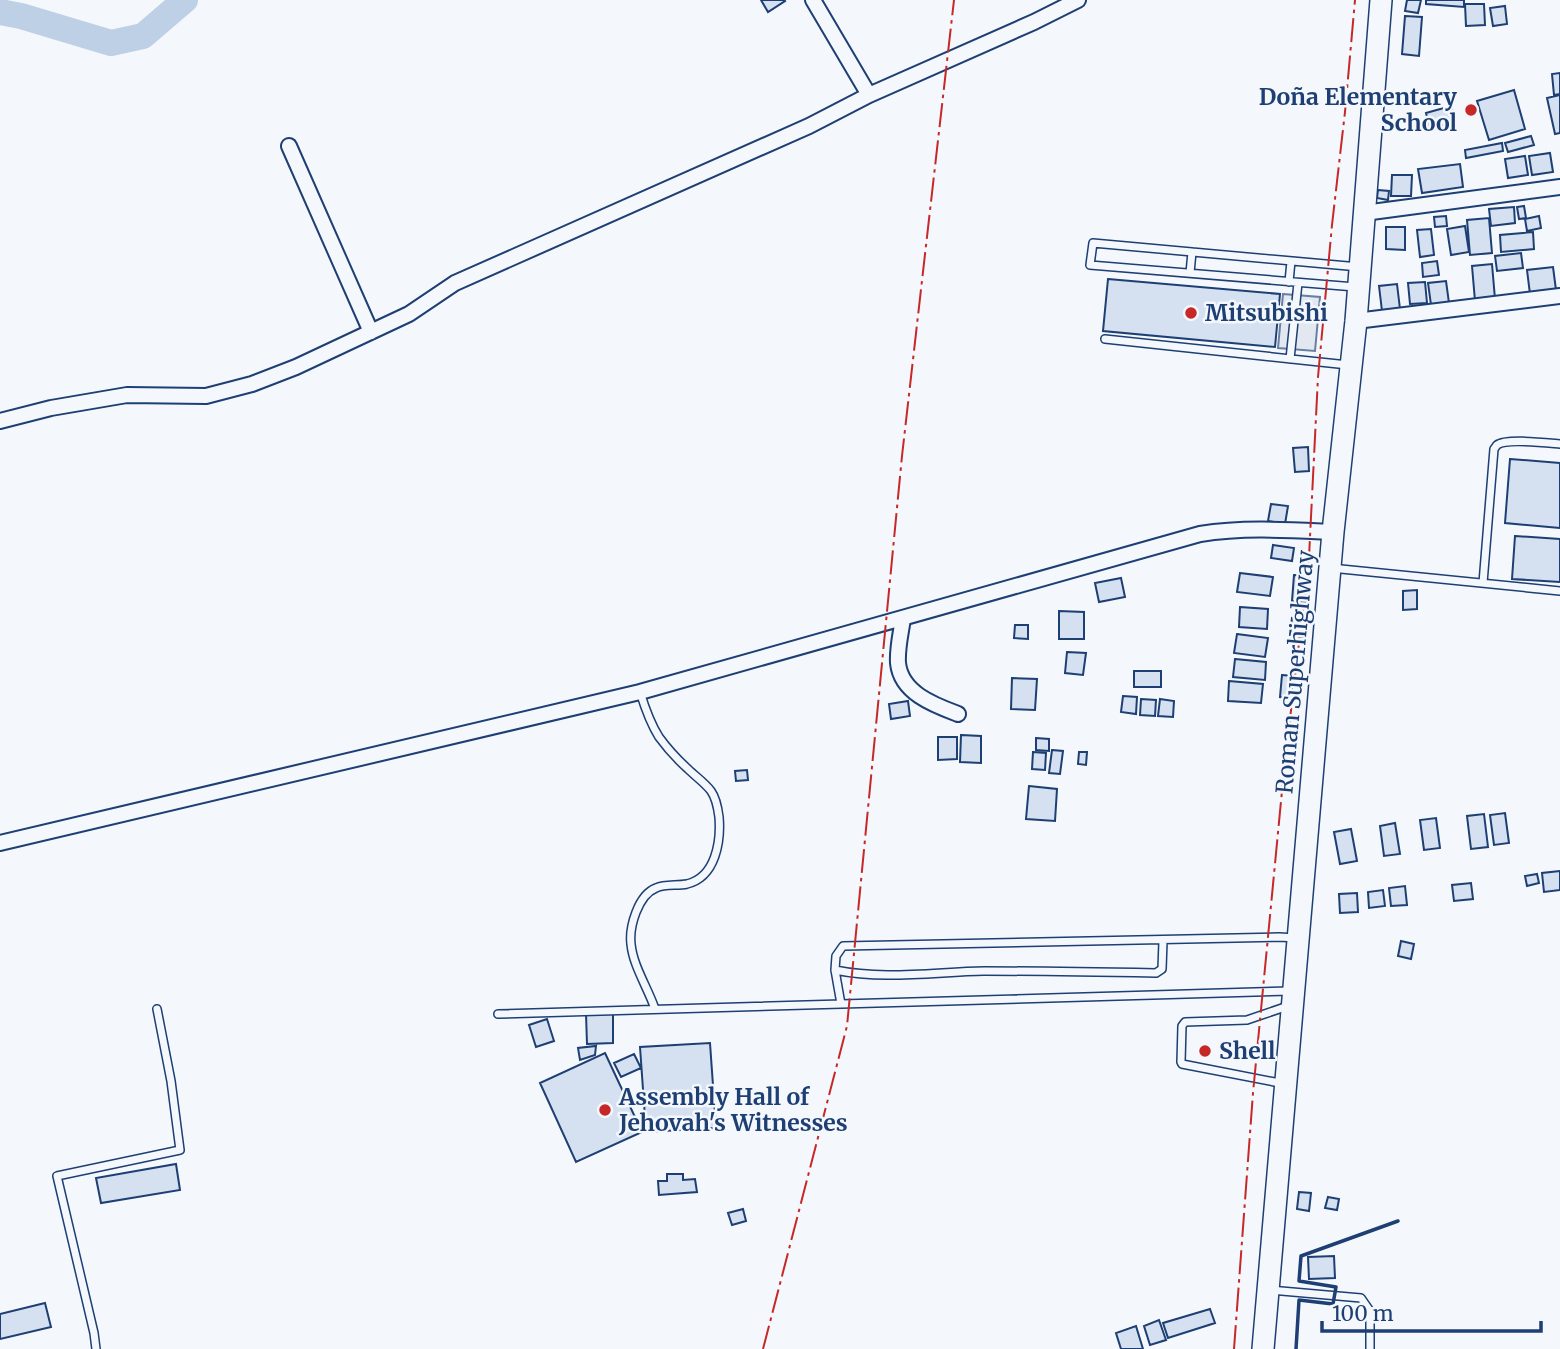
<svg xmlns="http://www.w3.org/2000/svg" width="1560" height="1349" font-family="Merriweather,serif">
  <rect width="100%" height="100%" fill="#f4f7fb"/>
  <path fill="#e3e8f0" stroke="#687fa3" stroke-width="2" d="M1283,294L1320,297L1315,351L1278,348Z"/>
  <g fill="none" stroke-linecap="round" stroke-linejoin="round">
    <path stroke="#bed0e5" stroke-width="26" d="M0,12L21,16L111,43L143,36L185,0"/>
  </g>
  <path fill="#d5e0f0" stroke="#1d3f73" stroke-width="2" d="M761,0H784L785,1L768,12Z
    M1407,0H1421L1418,13L1405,11Z
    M1426,0H1464V7L1426,4Z
    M1465,4H1484L1485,25L1466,26Z
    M1505,6L1507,24L1493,26L1490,8Z
    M1405,16L1422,17L1419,56L1402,54Z
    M1560,73V94L1554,95L1552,74Z
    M1514,90L1525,129L1489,140L1477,101Z
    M1560,95V133L1555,134L1547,98Z
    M1451,106L1456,122L1430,129L1426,113Z
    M1531,136L1534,145L1508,152L1505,143Z
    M1502,143L1503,151L1466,158L1465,150Z
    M1550,153L1553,172L1532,175L1529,156Z
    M1525,156L1528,175L1508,178L1505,159Z
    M1460,164L1463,187L1422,193L1418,169Z
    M1392,175H1412L1411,196H1391Z
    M1378,190L1389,191L1388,200L1377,198Z
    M1524,206L1526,218L1519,219L1517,207Z
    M1514,207L1515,223L1491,226L1489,209Z
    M1446,216L1447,226L1435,227L1434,217Z
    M1539,216L1541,228L1527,231L1525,219Z
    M1489,218L1492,253L1470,255L1467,220Z
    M1465,226L1469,252L1451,255L1447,229Z
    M1386,227H1405V250L1386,249Z
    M1431,229L1434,255L1420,257L1417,230Z
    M1533,232L1534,249L1501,252L1500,235Z
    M1521,253L1523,268L1497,271L1495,256Z
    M1437,261L1439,275L1423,277L1422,263Z
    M1492,264L1495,299L1475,301L1472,266Z
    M1553,267L1556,290L1530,294L1527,270Z
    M1108,279L1280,294L1275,347L1103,331Z
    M1446,281L1449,303L1431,305L1428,283Z
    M1425,282L1427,303L1410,304L1408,283Z
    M1397,284L1400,309L1382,311L1379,286Z
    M1308,447L1309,471L1295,472L1293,448Z
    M1510,459L1560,463V528L1505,523Z
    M1271,504L1288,506L1285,524L1268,521Z
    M1515,536L1560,539V582L1512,579Z
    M1273,545L1294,548L1292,561L1271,558Z
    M1240,573L1273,577L1270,596L1237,592Z
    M1294,575L1309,576L1307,602L1292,601Z
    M1121,578L1125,597L1099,602L1095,583Z
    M1417,590V609L1403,610V591Z
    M1240,607L1268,609L1267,629L1239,627Z
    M1059,611L1084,612V639H1059Z
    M1292,618L1306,620L1304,637L1290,635Z
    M1015,625H1028V639L1014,638Z
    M1237,634L1268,638L1265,657L1234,653Z
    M1067,652L1086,653L1083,675L1065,673Z
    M1235,659L1266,662L1265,680L1233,677Z
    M1134,671H1161V687H1134Z
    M1282,675L1293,676L1291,698L1280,697Z
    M1012,678L1037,679L1035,710L1011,709Z
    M1229,681L1263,684L1261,703L1228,701Z
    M1123,696L1137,697L1136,714L1121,712Z
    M1141,699L1156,700L1155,716L1140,715Z
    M1160,699L1174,701L1173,717L1158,716Z
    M908,701L910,716L891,719L889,704Z
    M961,735L981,736V763L960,762Z
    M938,737H957V759L938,760Z
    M1036,738L1049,739V751L1036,750Z
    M1052,750L1063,751L1060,774L1049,773Z
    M1033,752L1046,753L1045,770L1032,769Z
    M1079,752H1087L1086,765L1078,764Z
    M747,770L748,780L736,781L735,771Z
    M1029,786L1057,789L1055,821L1026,819Z
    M1505,813L1509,843L1494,845L1490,815Z
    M1484,814L1488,847L1471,849L1467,816Z
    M1436,818L1440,848L1424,850L1420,820Z
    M1395,823L1400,854L1384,856L1380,826Z
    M1351,829L1357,861L1340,864L1334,832Z
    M1560,871V890L1544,892L1542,873Z
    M1537,874L1539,883L1527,886L1525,876Z
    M1471,883L1473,899L1454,901L1452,885Z
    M1405,886L1407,905L1391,906L1389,888Z
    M1383,890L1385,906L1369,908L1368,892Z
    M1357,893L1358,912L1340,913L1339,894Z
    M1401,941L1414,944L1411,959L1398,956Z
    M613,1013V1043L587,1044L586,1014Z
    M547,1019L554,1041L536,1047L529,1025Z
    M710,1043L716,1128L646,1132L640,1047Z
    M596,1046L595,1055L580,1060L578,1048Z
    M605,1053L642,1132L576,1162L540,1083Z
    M634,1054L641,1068L621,1077L614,1063Z
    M176,1164L180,1190L101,1203L96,1178Z
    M667,1174H683V1180L695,1179L697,1192L659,1195L658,1181H667Z
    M1299,1192L1311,1193L1309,1211L1297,1209Z
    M1328,1197L1339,1199L1337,1210L1325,1208Z
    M743,1209L746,1221L732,1225L728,1213Z
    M1334,1256L1335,1278L1309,1279L1308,1257Z
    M45,1303L51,1327L0,1339V1314Z
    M1210,1309L1215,1323L1168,1338L1163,1323Z
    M1159,1320L1166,1340L1150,1345L1144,1326Z
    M1136,1326L1143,1349H1121L1116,1333Z"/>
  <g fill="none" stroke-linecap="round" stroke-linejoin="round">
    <g stroke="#1d3f73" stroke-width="10">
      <path id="service" d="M1190,273L1192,252
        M1289,282L1291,261
        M1355,287L1090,265L1093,243L1359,267
        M1105,339L1348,365
        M1290,359L1298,283
        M1331,568L1560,591
        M1483,583L1494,449C1495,448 1496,446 1497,445C1506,438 1548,443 1560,444
        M640,692C645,708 650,723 659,737C667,748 678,760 688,769C695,776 705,783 711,791C716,798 718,809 719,817C721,841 716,877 687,884C677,886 665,884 656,888C638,895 629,927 631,944C633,966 648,988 655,1009
        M835,970C883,980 935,972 984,971C1042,971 1099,972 1156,973L1162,969L1163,941
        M841,1004L835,970L836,956L843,946L1279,937L1296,938
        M498,1014L1291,991
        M1285,1084L1182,1064L1181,1062L1182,1026L1185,1022L1247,1020L1288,1006
        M1269,1290L1361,1298L1370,1311V1349
        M96,1349L94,1333L57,1176L180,1150L171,1081L157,1009"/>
    </g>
    <g stroke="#1d3f73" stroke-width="18">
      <path id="minor" d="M813,0L869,95
        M289,146L371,332
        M1364,213L1560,187
        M1356,321L1560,296
        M0,421L51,408L127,395L206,396L252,384L296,367L409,314L455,283L809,126L869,95L1034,22L1078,0
        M903,618C901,633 897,648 898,663C901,693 934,705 958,714
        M0,843L640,692L1200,534C1244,527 1289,530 1333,532"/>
    </g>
    <g stroke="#1d3f73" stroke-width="24">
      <path id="primary" d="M1263,1349L1333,532L1356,321L1381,0"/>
    </g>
    <use href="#service" stroke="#f4f7fb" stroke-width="7"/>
    <use href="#minor" stroke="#f4f7fb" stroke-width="14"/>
    <use href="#primary" stroke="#f4f7fb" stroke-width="21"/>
    <path stroke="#1d3f73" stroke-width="3.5" d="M1296,1349L1299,1300L1333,1304L1336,1287L1299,1281L1301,1256L1398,1221"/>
    <path stroke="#c62828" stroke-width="2" stroke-dasharray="24 5 3.5 5" stroke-linecap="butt" d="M763,1349L847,1026L902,456L954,0
      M1234,1349L1253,1093L1284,770L1309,557L1318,377L1332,225L1345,112L1355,0"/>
  </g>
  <g fill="#c62828" stroke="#f4f7fb" stroke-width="2.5">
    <circle cx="1471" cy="110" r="7"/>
    <circle cx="1191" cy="313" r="7"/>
    <circle cx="1205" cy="1051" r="7"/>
    <circle cx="605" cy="1110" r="7"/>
  </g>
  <g text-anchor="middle" stroke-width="5" stroke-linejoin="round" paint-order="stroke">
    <g font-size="23" font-weight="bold" fill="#1d3f73" stroke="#f4f7fb" text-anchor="start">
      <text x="1457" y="105" text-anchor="end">Doña Elementary<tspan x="1457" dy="26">School</tspan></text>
      <text x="1205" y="321">Mitsubishi</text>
      <text x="1219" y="1059">Shell</text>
      <text x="619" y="1105">Assembly Hall of<tspan x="619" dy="26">Jehovah's Witnesses</tspan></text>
    </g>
    <g font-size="23" fill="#1d3f73" stroke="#f4f7fb">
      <text transform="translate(1295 672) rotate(-85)" y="8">Roman Superhighway</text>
    </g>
  </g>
  <path d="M1322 1321v10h219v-10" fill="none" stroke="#1d3f73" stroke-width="3.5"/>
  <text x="1332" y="1321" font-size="21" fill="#1d3f73" stroke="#f4f7fb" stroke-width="5" paint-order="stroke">100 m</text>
</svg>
